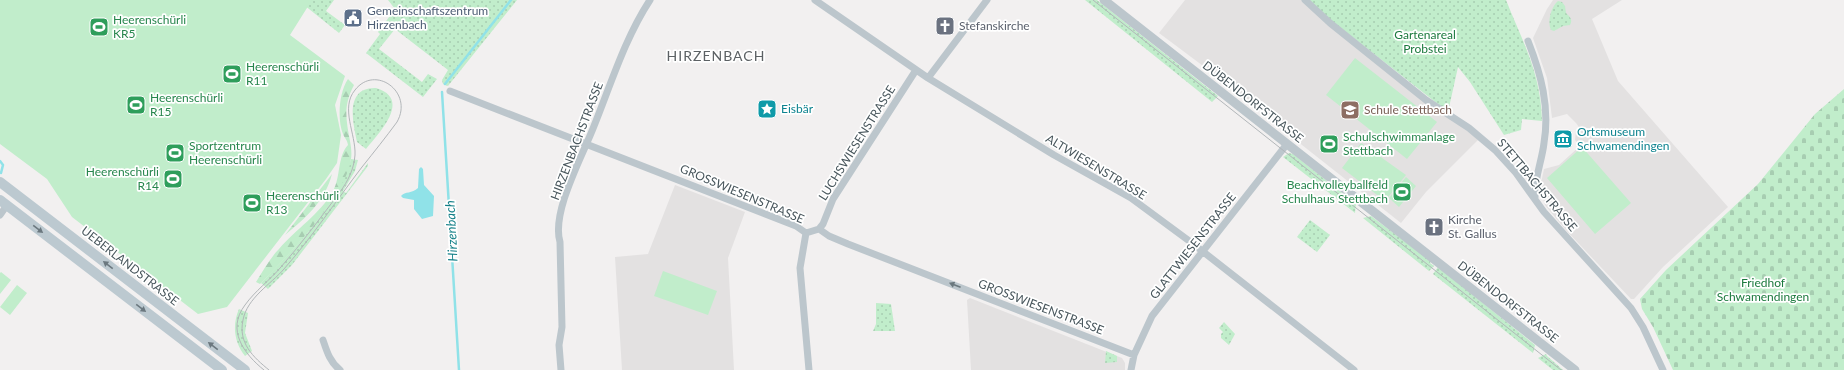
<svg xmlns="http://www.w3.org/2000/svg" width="1844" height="370" font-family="Lato,sans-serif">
  <defs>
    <pattern id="green-dots" width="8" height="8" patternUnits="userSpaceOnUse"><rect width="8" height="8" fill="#c1edcb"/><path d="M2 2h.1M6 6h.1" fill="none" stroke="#a7cdb1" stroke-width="1.8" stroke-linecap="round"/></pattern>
    <pattern id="forest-firs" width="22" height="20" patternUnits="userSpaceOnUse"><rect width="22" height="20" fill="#c1edcb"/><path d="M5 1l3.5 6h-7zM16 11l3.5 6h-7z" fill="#a7cdb1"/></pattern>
    <pattern id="cemetery-stones" width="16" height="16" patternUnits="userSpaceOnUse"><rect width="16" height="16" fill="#c1edcb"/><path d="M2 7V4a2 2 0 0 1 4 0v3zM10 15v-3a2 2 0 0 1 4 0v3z" fill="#a7cdb1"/></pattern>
  </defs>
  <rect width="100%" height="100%" fill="#f2f0f0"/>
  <path fill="#e3e1e1" d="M1185,0H1302L1308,7L1467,129L1478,140L1426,192L1401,223L1302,145L1293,136L1294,134L1159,33Z
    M1553,0H1622L1592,19L1618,81L1728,207L1663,267L1634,299H1631L1564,228L1545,205L1542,195L1541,183L1544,169L1559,165L1580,146L1575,140L1576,131L1581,130L1576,123L1567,114L1552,118L1547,78L1533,38L1547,9Z
    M675,185L745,212L728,258L734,370H622L615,257L648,254Z
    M970,298L1122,358L1125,363V370H971L967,300Z"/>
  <path fill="url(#green-dots)" d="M308,0H334L326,11L345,25L339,33L304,5Z
    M388,0H517L448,86L443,84L442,80L448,70L395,29L379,49L422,82L428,74L437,79L423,97L366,53L380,34L378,32L395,9Z
    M1085,0H1097L1218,96L1212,102Z
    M1308,0H1506C1523,43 1541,73 1542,121L1522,119L1521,130L1504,135L1470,82L1458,67L1448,112L1332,21Z
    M1558,1L1562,2L1565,6L1566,13C1570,17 1573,19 1570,25L1563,26L1554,31L1551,30C1547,22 1551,7 1558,1Z
    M376,88C413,99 378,134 366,149L357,142C353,123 344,87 376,88Z
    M1289,153L1293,154L1356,204L1355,213L1283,157Z
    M351,159L358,160L355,171L343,191L346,193L368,163V166L292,265L268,289L261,283C293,250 339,203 351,159Z
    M1371,216L1431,261L1430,263L1434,266L1429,271L1363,218Z
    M1310,220L1330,235L1317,252L1297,237Z
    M1438,267L1535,345L1533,353L1433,274Z
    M876,303L891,304L895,331H873L876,324Z
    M239,309L248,313L245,333L252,351L245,356C234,342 232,325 239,309Z
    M1224,322L1235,334L1229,345L1221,338V334L1223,332L1219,328Z
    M1106,351L1117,356V362L1105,363Z
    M1546,354L1547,356L1563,370H1553L1538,358Z"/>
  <path fill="url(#forest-firs)" d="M348,79L354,85C343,106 346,119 350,141C351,147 352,153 351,159C346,196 286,258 260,284L256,282C263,271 270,258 279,249C296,229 320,214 333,191C341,177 337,157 348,145C347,139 345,139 343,134C337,120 339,92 348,79Z
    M332,174C325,201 306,218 285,235Z"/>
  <path fill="url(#cemetery-stones)" d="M1844,89V370H1673L1653,327L1642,309L1640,299L1666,270L1758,184L1815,114Z"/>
  <path fill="#c1edcb" d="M0,0H312L290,35L345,76L335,105L341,135L337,163L326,179L227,307L198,314L72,217L47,179L0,144Z
    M1355,58L1437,122L1407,159L1326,95Z
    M1361,143L1406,175L1385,201L1342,168Z
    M1582,147L1631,203L1595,234L1547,178Z
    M1406,177L1416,186L1399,207L1389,198Z
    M663,271L717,291L708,315L654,296Z
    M1,272L11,280L0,294V273Z
    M17,285L27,293L10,315L0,307Z"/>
  <path fill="#90e2e8" d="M421,167L423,169L424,185L434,196L433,216L422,219L414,209V200L403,198L401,196C405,191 412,194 418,188L419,169Z"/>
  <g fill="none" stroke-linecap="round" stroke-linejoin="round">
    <path stroke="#90e2e8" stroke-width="2.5" d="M445,84L511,0
      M442,92L459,370
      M0,161L3,165L1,173"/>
    <path stroke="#bcc6cc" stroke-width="7" d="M815,0L928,78L1054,155L1131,198L1192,243L1354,370
      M1305,0L1330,23L1426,100L1469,128L1495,150L1516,173L1544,212L1631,308L1643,327L1663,370
      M1528,41C1541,74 1550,107 1544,143C1542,161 1534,179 1535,197
      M928,78L987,0
      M450,91L796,226L806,233
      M0,215L7,205
      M819,229L823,224L833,199L916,70
      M806,233L819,229L829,236L848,244L1134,355
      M806,233L800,268L809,370
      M323,340C327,352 330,362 340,370
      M561,370L559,345L562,327L560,242C551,212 583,155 594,126C611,84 625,38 650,0
      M1131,370L1134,355L1152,316L1287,144"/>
    <path stroke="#bcc6cc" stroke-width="9" d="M1104,0L1575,370"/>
    <path stroke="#bcc9d0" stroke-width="10" d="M0,182L245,370
      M0,200L222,370"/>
    <path stroke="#b2b6b9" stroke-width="1" d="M1093,0L1561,370
      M264,370C244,354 226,330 245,305C255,291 270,280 281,267C302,243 321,217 340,192C348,181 354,169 355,155C356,134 340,108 355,90C375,64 414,92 397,122C386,137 374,152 362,167C336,201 312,237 284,269C271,284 247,298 243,320C238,343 253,357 269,370"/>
  </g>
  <defs><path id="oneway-solid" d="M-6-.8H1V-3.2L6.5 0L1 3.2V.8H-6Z"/></defs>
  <g fill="#6b787f">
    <use href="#oneway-solid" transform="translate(38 229) rotate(37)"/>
    <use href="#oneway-solid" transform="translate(108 265) rotate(-142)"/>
    <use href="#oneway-solid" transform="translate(141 308) rotate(37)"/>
    <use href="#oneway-solid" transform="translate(213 346) rotate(-143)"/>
  </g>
  <use fill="#6b787e" href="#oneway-solid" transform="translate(955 285) rotate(-159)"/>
  <defs>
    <g id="civic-square" transform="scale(1)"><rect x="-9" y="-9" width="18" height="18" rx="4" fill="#5c6f8a" stroke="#fff"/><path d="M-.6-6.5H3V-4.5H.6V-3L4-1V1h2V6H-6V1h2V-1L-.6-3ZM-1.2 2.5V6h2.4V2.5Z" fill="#fff"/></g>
    <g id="church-square" transform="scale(1)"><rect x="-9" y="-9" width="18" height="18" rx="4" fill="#6b7280" stroke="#fff"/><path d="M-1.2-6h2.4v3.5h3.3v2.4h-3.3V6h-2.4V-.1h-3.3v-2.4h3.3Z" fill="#fff"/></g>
    <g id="stadium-square" transform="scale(1)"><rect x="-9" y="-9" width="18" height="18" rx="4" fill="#2e9e5b" stroke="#fff"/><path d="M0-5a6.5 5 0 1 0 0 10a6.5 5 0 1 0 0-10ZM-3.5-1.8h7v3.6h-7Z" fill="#fff"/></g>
    <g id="sight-square" transform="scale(1)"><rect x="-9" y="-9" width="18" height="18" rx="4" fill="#0f9aa8" stroke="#fff"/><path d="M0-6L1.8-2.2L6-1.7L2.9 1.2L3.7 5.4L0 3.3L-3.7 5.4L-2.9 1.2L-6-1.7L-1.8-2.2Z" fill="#fff"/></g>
    <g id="school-square" transform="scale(1)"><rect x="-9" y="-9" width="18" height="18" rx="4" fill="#8d6e63" stroke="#fff"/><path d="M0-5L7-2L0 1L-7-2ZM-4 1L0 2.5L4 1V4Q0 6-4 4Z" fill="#fff"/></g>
    <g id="museum-square" transform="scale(1)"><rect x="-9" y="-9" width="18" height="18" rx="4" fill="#0f9aa8" stroke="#fff"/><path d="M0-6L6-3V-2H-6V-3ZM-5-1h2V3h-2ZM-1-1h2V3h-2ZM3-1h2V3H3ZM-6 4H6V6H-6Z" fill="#fff"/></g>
  </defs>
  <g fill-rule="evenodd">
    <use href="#civic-square" x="353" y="18"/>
    <use href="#church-square" x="945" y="26"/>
    <use href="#stadium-square" x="99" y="27"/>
    <use href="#stadium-square" x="232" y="74"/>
    <use href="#stadium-square" x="136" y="105"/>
    <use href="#sight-square" x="767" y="109"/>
    <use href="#school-square" x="1350" y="110"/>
    <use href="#museum-square" x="1563" y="139"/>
    <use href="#stadium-square" x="1329" y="144"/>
    <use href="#stadium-square" x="175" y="153"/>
    <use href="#stadium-square" x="173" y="179"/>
    <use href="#stadium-square" x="1402" y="192"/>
    <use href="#stadium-square" x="252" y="203"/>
    <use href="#church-square" x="1434" y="227"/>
  </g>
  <g text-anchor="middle" stroke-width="3.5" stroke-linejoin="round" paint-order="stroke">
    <g font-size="12" fill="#4e5e75" stroke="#fff" text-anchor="start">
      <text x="367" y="15">Gemeinschaftszentrum<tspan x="367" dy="14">Hirzenbach</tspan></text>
    </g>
    <g font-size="12" fill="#27864d" stroke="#fff" text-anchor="start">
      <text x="113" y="24">Heerenschürli<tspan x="113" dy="14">KR5</tspan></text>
      <text x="246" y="71">Heerenschürli<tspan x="246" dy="14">R11</tspan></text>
      <text x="150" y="102">Heerenschürli<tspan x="150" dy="14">R15</tspan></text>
      <text x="1343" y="141">Schulschwimmanlage<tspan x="1343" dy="14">Stettbach</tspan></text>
      <text x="189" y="150">Sportzentrum<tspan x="189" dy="14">Heerenschürli</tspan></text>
      <text x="159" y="176" text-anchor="end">Heerenschürli<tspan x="159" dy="14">R14</tspan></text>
      <text x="1388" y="189" text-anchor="end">Beachvolleyballfeld<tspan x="1388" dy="14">Schulhaus Stettbach</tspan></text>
      <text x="266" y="200">Heerenschürli<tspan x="266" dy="14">R13</tspan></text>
    </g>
    <g font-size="12" fill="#5b616d" stroke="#fff" text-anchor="start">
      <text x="959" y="30">Stefanskirche</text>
      <text x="1448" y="224">Kirche<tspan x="1448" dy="14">St. Gallus</tspan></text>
    </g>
    <g font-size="12" fill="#1c7a3e" stroke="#fff">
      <text x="1425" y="39">Gartenareal<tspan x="1425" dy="14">Probstei</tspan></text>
      <text x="1763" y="287">Friedhof<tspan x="1763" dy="14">Schwamendingen</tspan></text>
    </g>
    <g font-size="12" fill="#48565c" stroke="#fff">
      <text transform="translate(1253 102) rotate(38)" y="4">DÜBENDORFSTRASSE</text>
      <text transform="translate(577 141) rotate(-69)" y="4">HIRZENBACHSTRASSE</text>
      <text transform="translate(857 143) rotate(-58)" y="4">LUCHSWIESENSTRASSE</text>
      <text transform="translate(1096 167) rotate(31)" y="4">ALTWIESENSTRASSE</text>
      <text transform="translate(1537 185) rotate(50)" y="4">STETTBACHSTRASSE</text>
      <text transform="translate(742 194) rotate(23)" y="4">GROSSWIESENSTRASSE</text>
      <text transform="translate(1193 246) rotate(-52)" y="4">GLATTWIESENSTRASSE</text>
      <text transform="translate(130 266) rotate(38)" y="4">UEBERLANDSTRASSE</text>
      <text transform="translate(1508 302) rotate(38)" y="4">DÜBENDORFSTRASSE</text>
      <text transform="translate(1041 307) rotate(21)" y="4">GROSSWIESENSTRASSE</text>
    </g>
    <g font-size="12" fill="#0d838f" stroke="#fff" text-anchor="start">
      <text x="781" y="113">Eisbär</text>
      <text x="1577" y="136">Ortsmuseum<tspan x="1577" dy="14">Schwamendingen</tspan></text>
    </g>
    <g font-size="12" fill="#785e54" stroke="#fff" text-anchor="start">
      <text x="1364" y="114">Schule Stettbach</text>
    </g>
    <g font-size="13" font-style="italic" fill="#137f87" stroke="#fff">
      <text transform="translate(451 231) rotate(-93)" y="5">Hirzenbach</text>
    </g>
    <g font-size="14" letter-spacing="1" fill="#5c6164" stroke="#fff">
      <text x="716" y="61">HIRZENBACH</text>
    </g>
  </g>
</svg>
